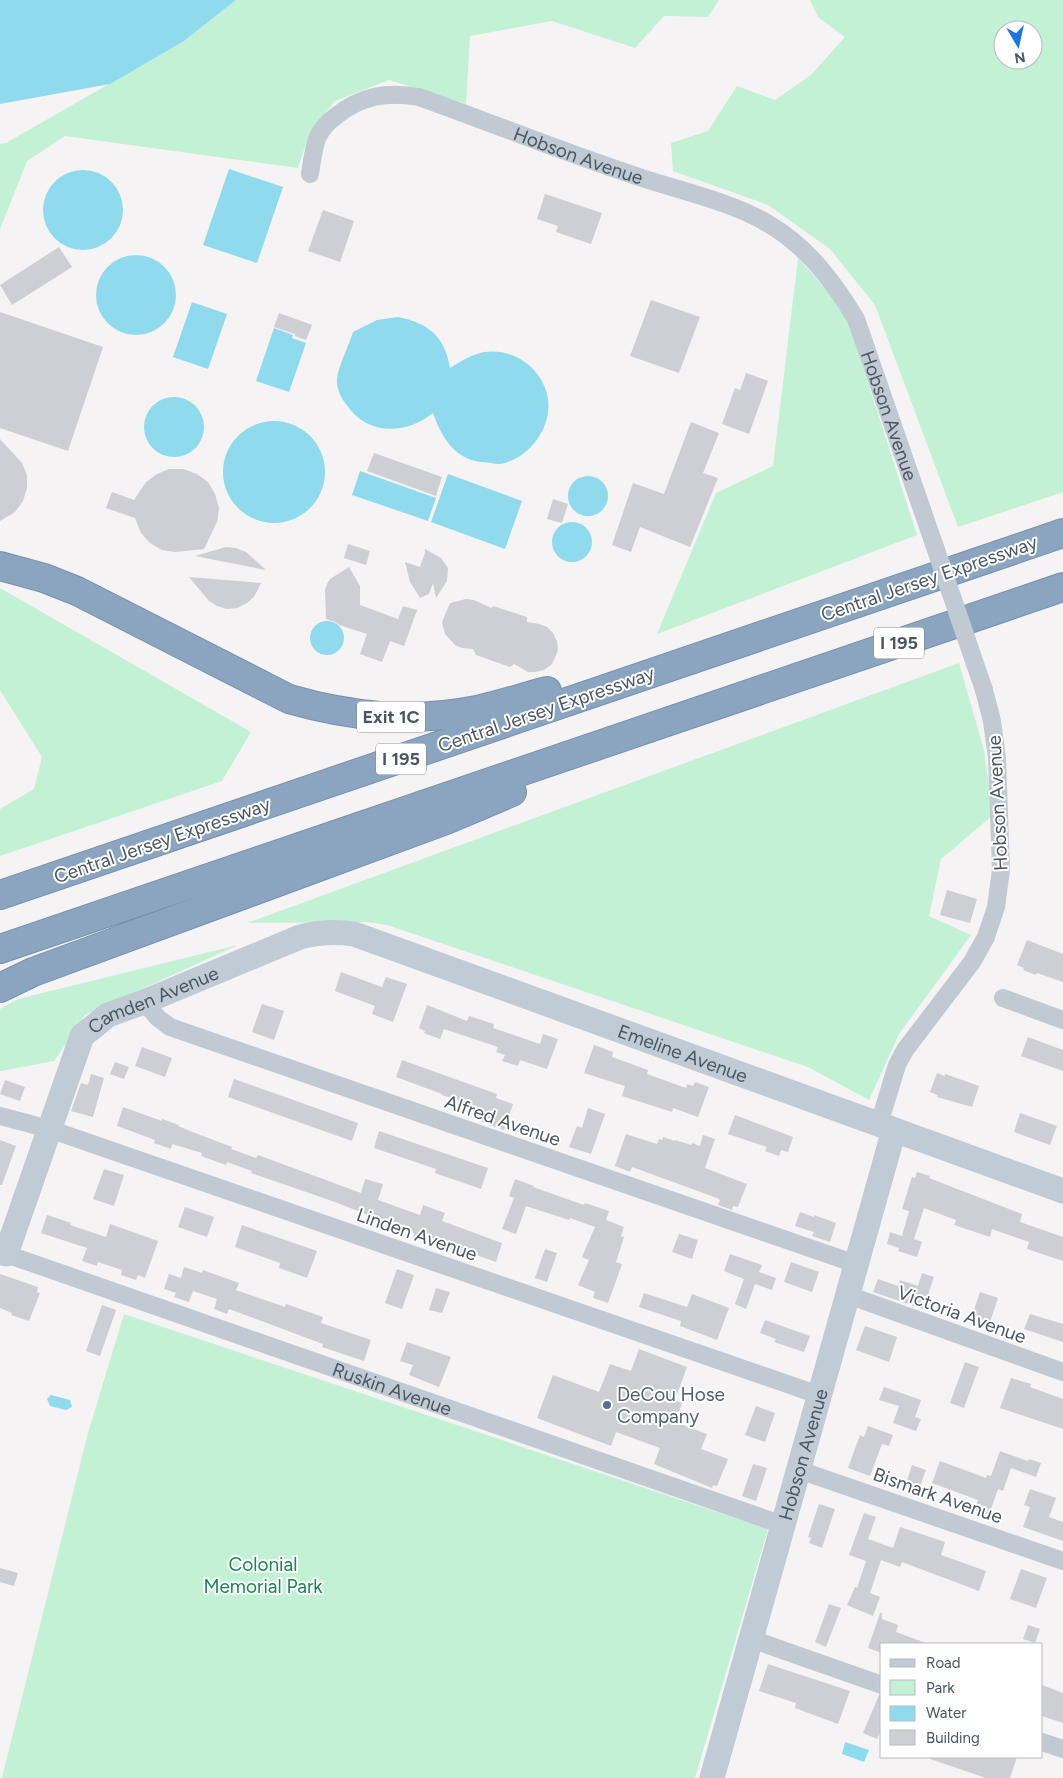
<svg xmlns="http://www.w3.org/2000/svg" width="1063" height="1778" font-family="Figtree,sans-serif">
  <rect width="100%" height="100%" fill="#f5f3f3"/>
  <path fill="#c3f1d5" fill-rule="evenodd" d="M236,0H719L708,17L664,16L635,48L552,21L470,36L466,104L389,80L335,101L310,131L298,168L65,136L27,161L0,229V144L6,143L184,41Z
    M810,0H1063V492L958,527L875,305L830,249L768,205L673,171L671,143L708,131L737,86L775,100L811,75L845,37L818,17ZM1003,30H1033V60H1003Z
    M798,258L845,311L917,535L657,634L716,493L773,466Z
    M0,588L251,732L222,781L0,856V809L34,789L42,757L0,690Z
    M959,663L984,750L993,815L941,859L929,916L971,935L899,1034L869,1100L808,1067L387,925L367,922L247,923Z
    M238,945L85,1015L54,1061L0,1071V1009L18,999Z
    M124,1314L768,1529L695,1778H2L88,1433Z"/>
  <path fill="#90daee" d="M0,0H236L184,41L110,84L0,104Z
    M229,169L283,187L257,263L203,245Z
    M43 210a40 40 0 1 1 80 0a40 40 0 1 1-80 0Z
    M96 295a40 40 0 1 1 80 0a40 40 0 1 1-80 0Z
    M192,302L227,314L208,369L173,357Z
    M398,317C428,323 445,336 450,368C458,363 467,357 477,354C508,344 543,366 548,399C552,428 529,459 500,464C494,464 487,462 481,462C454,459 441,436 433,413C406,435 367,436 346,404C341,398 336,387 337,379C338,367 349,345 353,332L377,320Z
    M274,328L293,335L292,338L306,343L289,392L256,381Z
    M144 427a30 30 0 1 1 60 0a30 30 0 1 1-60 0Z
    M223 472a51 51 0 1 1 102 0a51 51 0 1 1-102 0Z
    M360,471L436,498L428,521L352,495Z
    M448,474L522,501L505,549L431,522Z
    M568 496a20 20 0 1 1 40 0a20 20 0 1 1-40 0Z
    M552 542a20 20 0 1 1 40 0a20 20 0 1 1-40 0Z
    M310 638a17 17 0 1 1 34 0a17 17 0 1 1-34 0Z
    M51,1395L70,1400L72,1407L66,1410L50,1406L47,1399Z
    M845,1742L869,1750L864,1762L842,1754Z"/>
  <path fill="#cdcfd5" d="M545,194L602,213L591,244L556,232L558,226L537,219Z
    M323,210L354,221L340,262L308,251Z
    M59,247L72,267L12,305L0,285Z
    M651,300L700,317L679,373L630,356Z
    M0,312L103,347L68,451L0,428Z
    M279,313L312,325L306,340L295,336V334L274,327Z
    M746,373L768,381L749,434L722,424L735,388L740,390Z
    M691,422L719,433L703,473L718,478L690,547L640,527L631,552L612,545L633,483L664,494Z
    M0,439L22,463L27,475V488L23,501L15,512L0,521Z
    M374,453L442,477L436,496L367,471Z
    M169,469H183L197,474L208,482L215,494L219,508L217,522L204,549L175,552L162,550L150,543L141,533L135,518L106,508L112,492L134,500L146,482L157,474Z
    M553,499L568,504L562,523L547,519Z
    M348,544L370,551L366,565L344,558Z
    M226,547L236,548L246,552L266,570L195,556Z
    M425,549L441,558L448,568L447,581L436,598L433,583L429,594L420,598L410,582L405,562L420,567L425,553Z
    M349,567L360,586V605L398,619L403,606L417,610L404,646L390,641L382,662L360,654L367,634L339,625L335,622L326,619L325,590L327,584L330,579Z
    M189,577L261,583L254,597L247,603L237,608L227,609L217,606L209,601Z
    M466,599L474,600L491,608L493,606L527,617V622L539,624L547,627L553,633L557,641L558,650L555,658L551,665L544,670L535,672H528L514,664L510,667L476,655L473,649L462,648L455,645L445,634L442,622L450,603Z
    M947,890L977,899L970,923L940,915Z
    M1027,940L1063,954V982L1037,973L1036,975L1023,970L1024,968L1017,965Z
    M341,972L382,987L386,977L407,984L393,1022L372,1014L375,1006L335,991Z
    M262,1004L284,1011L274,1040L252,1032Z
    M427,1005L467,1021L469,1016L494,1024L493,1028L540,1044L543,1034L558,1039L547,1069L520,1060L518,1066L502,1061L505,1055L496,1052L498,1047L444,1029L440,1039L424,1033L425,1031L419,1028Z
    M1028,1037L1063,1050V1071L1021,1056Z
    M594,1045L613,1052L612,1057L648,1070L647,1074L686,1088L687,1084L693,1086L695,1082L709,1087L698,1117L673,1108L672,1112L622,1096L625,1086L584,1073Z
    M142,1047L172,1058L165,1077L135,1066Z
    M402,1060L497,1094L496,1098L513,1104L504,1130L480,1121L483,1114L476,1112L477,1107L442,1095V1094L396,1077Z
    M115,1062L129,1067L124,1079L110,1074Z
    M937,1073L945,1076V1074L979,1086L972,1107L937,1097L938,1095L930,1092Z
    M91,1074L104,1078L93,1117L71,1111L81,1083L88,1085Z
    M234,1079L358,1123L352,1141L228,1097Z
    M5,1080L25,1087L20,1101L0,1094Z
    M123,1107L162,1121V1119L179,1125L178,1126L190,1131L232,1147L231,1149L256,1158L258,1155L361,1193L365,1179L383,1184L378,1200L420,1215L423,1205L445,1213L442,1221L502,1243L496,1262L462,1250L461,1253L413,1236L414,1233L335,1202L251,1173L252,1171L227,1162L226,1165L201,1156L202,1153L172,1144L171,1149L154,1143L155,1140L117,1126Z
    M588,1108L605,1114L591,1154L569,1147L577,1126L582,1128Z
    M1020,1113L1057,1126L1050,1145L1014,1132Z
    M735,1115L793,1137L788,1152L781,1150L779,1156L765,1151L767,1147L728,1134Z
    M379,1131L488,1168L481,1189L435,1173L436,1169L374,1148Z
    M626,1134L657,1144L659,1139L662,1140L663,1137L675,1141V1140L691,1145L692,1143L700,1146L703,1135L715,1139L705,1168L747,1184L738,1207L733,1206L732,1210L718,1205L720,1200L717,1198L632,1167L630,1172L615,1166Z
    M0,1140L16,1146L2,1185H0Z
    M104,1169L124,1175L114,1206L93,1199Z
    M917,1172L930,1176L929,1178L1022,1214L1020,1222L1063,1237V1261L1027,1249L1029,1242L992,1229L990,1237L954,1225L956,1220L924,1208L914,1239L922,1242L917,1257L898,1251L899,1248L887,1244L890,1232L902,1236L909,1211L902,1209L912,1177L915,1178Z
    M515,1179L534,1186L533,1187L584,1205L585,1203L609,1211L606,1220L624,1227L621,1236L624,1237L616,1262L622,1264L608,1303L593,1298L595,1292L578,1285L589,1260L582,1257L595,1227L570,1218L569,1220L526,1206L516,1234L502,1229L514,1198L509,1196Z
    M185,1207L214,1217L207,1237L178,1227Z
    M800,1212L814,1217V1215L836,1223L830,1242L812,1236L814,1232L795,1226Z
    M47,1215L71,1223L70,1225L106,1237L110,1224L158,1241L145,1278L138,1275L136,1280L121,1275L122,1270L98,1262L97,1266L82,1261L87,1248L41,1233Z
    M242,1225L317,1251L307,1278L279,1268L280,1263L235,1247Z
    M679,1234L698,1240L692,1259L672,1252Z
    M545,1249L557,1253L547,1282L535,1278Z
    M730,1254L762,1265L759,1272L776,1278L772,1290L755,1284L746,1309L735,1304L744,1279L724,1271Z
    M791,1262L819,1272L812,1292L784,1282Z
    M184,1267L202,1273L203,1270L239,1283L236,1290L285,1307L286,1304L323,1317L321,1323L371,1340L364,1361L322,1347L323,1344L229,1309L227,1314L214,1309L217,1299L193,1291L189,1302L174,1297L176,1293L164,1289L169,1274L181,1278Z
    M397,1269L414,1275L402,1309L385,1303Z
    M922,1273L934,1277L923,1309L873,1292L878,1279L898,1286L900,1280L918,1286Z
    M0,1274L38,1287L37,1292L40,1293L29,1321L11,1315L12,1313L0,1308Z
    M436,1288L450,1292L442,1313L429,1310Z
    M980,1292L998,1298L990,1322L972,1316Z
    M644,1293L687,1307L692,1294L729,1308L717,1340L680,1326L681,1321L639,1307Z
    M102,1305L116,1310L100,1356L86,1351Z
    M1030,1314L1063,1324V1342L1024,1329Z
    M765,1320L810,1336L804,1352L774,1342L776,1339L760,1333Z
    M865,1326L897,1337L889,1362L856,1350Z
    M407,1342L451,1357L439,1387L409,1375L413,1365L400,1361Z
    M639,1349L687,1367L675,1400L682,1403L675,1422L707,1434L701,1449L728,1459L717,1486L713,1485L712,1488L654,1464L660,1448L616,1432L611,1446L537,1418L553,1375L599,1392L610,1364L631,1371Z
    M965,1362L979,1367L964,1408L950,1403Z
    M1011,1378L1031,1384L1030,1387L1063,1399V1429L1000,1408Z
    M884,1387L921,1400L915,1417L921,1419L916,1431L893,1423L899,1406L879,1400Z
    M756,1406L775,1413L765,1442L745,1435Z
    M868,1426L893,1435L889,1446L882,1444L870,1476L848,1468L860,1435L864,1437Z
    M1000,1451L1028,1461L1029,1459L1041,1463L1036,1477L1011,1468L1003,1491L998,1489L989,1515L974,1510L978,1500L932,1483L940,1461L986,1478L987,1475L991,1476Z
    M753,1464L767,1468L756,1501L742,1496Z
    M912,1465L926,1470L920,1486L907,1481Z
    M1030,1489L1056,1498L1049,1517L1063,1522V1541L1023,1527L1030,1507L1024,1505Z
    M819,1504L835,1509L822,1548L809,1543L811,1538L808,1537Z
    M864,1513L876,1517L868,1539L893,1548L900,1527L945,1542L941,1555L986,1571L979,1591L902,1562L900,1567L881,1560L870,1593L880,1597L873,1616L847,1605L855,1587L857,1588L866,1561L849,1555Z
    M0,1568L18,1573L14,1586L0,1582Z
    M1021,1569L1047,1578L1036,1608L1010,1599Z
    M829,1604L841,1608L826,1647L815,1642Z
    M880,1613H882V1619L898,1625L896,1632L926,1643V1644H882V1653L868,1648Z
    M1028,1625L1040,1629L1035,1643L1023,1639Z
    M768,1664L850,1691L838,1724L795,1708L796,1703L759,1691Z
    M1042,1685L1063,1693V1723L1042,1716Z
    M879,1695H882V1727L877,1739L863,1733Z
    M930,1757H1017L1010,1778H986L930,1759Z"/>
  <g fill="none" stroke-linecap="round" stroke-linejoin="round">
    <g stroke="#7690ad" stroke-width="30">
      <path id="highway" d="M0,566L44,578L77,591L289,699C352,717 412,723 477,710C500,705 524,697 547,691
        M0,895L1063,533
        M0,949L1063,587
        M0,988L33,972L446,820L512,792"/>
    </g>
    <g stroke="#c1cad2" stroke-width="18">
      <path id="s1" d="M310,174C312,161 313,149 318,136C322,129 329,121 336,116C361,96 387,91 419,97C492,123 565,153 639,177C681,191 729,201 767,223C807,246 833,281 856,319L934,544"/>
      <path d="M1003,998L1063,1020"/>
      <path d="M144,1002L158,1018L170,1027L856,1264"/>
      <path d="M0,1116L49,1129L819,1395"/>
      <path d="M879,1124L897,1065L905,1050L972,962L986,937L996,907L1001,870L997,758L992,721L984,690"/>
      <path id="s2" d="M6,1254L783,1525"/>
      <path d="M848,1295L1063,1372"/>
      <path d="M799,1470L1063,1561"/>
      <path d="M751,1639L882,1685"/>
      <path d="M1042,1742L1063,1749"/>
    </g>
    <g stroke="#c1cbd6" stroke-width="25">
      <path id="s3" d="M0,1252L6,1254L82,1036L108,1015L144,1002L300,937C319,932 335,931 354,934L1063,1191"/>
      <path id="s4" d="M712,1778L894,1130"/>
    </g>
    <use href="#highway" stroke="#8ba5c1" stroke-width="28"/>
    <path stroke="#c1cad2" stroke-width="18" d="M934,544L984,690"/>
  </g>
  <circle fill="#5c6f8a" stroke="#fff" stroke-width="2" cx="607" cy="1405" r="5"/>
  <g text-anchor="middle" stroke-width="4" stroke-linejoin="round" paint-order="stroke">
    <g fill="#fff" stroke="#808990" stroke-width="1">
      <rect x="874" y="627.5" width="50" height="31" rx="4"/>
      <rect x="357" y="701.5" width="68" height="31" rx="4"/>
      <rect x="376" y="743.5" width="50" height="31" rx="4"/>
    </g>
    <g font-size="18" font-weight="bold" fill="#4a5661">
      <text x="899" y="649">I 195</text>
      <text x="391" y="723">Exit 1C</text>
      <text x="401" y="765">I 195</text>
    </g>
    <g font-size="19" fill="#4a5661" stroke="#fff">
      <text dy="7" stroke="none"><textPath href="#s1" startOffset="324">Hobson Avenue</textPath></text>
      <text dy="7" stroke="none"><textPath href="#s1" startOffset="759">Hobson Avenue</textPath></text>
      <text transform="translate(929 578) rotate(-19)" y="7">Central Jersey Expressway</text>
      <text transform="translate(546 709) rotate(-19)" y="7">Central Jersey Expressway</text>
      <text transform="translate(997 803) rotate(-93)" y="7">Hobson Avenue</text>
      <text transform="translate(162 840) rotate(-19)" y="7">Central Jersey Expressway</text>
      <text dy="7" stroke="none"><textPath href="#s3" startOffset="318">Camden Avenue</textPath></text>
      <text dy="7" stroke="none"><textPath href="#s3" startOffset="882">Emeline Avenue</textPath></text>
      <text transform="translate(503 1120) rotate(19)" y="7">Alfred Avenue</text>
      <text transform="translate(417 1234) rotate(19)" y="7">Linden Avenue</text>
      <text transform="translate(962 1314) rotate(20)" y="7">Victoria Avenue</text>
      <text dy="7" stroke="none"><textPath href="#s2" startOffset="409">Ruskin Avenue</textPath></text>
      <text dy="7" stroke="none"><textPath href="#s4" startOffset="336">Hobson Avenue</textPath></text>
      <text transform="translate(938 1495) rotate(19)" y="7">Bismark Avenue</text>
    </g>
    <g font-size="19" fill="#4e5e75" stroke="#fff" text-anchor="start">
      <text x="617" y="1401">DeCou Hose<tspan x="617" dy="22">Company</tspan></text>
    </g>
    <g font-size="19" fill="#17864f" stroke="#fff">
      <text x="263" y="1571">Colonial<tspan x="263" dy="22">Memorial Park</tspan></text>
    </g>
  </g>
  <rect x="880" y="1643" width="162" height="115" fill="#ffffff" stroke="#b7bbc0"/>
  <rect x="890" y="1659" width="25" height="8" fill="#c1cbd6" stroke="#b7bbc0"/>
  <text x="926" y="1668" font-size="15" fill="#4a5661">Road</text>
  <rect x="890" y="1680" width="25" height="15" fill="#c3f1d5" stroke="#b7bbc0"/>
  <text x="926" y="1693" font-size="15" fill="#4a5661">Park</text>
  <rect x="890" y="1706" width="25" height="15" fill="#90daee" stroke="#b7bbc0"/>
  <text x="926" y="1718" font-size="15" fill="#4a5661">Water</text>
  <rect x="890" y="1730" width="25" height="15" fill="#cdcfd5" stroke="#b7bbc0"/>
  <text x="926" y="1743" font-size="15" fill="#4a5661">Building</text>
  <g transform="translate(1018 45) rotate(171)"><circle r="24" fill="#ffffff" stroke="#b7bbc0"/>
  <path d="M0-4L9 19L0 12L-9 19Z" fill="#1a73e8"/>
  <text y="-8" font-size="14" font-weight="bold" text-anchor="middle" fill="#4a5661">N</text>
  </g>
</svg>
